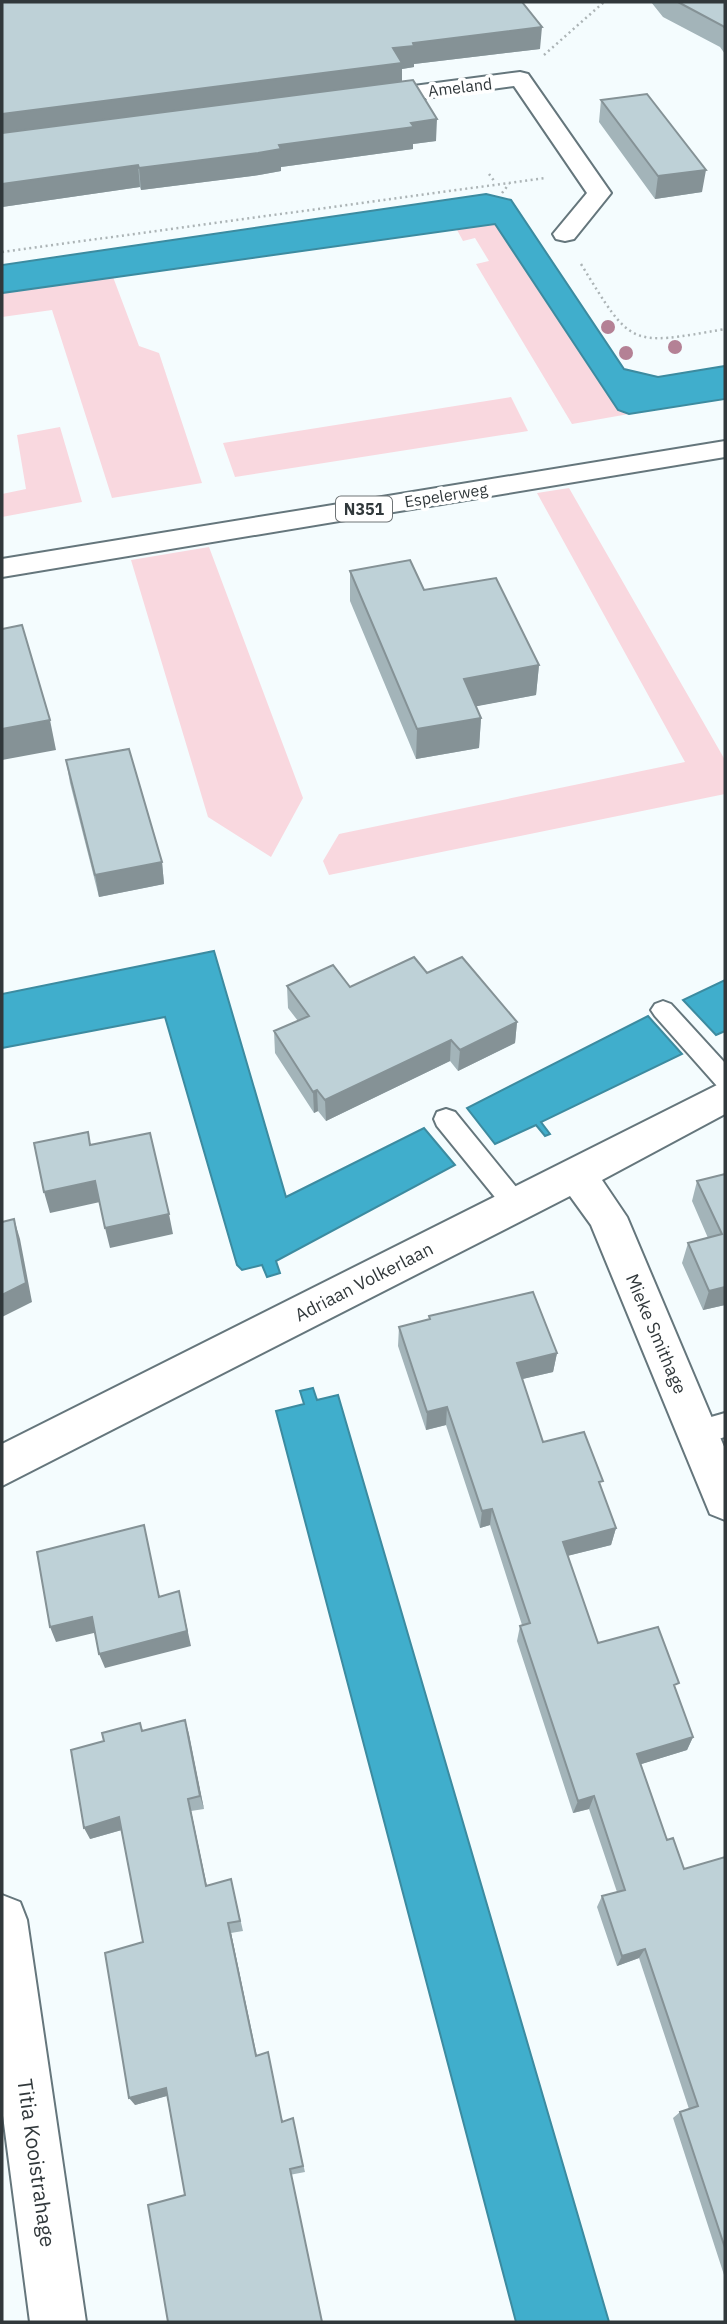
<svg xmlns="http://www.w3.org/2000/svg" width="727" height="2324" font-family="'IBM Plex Sans',sans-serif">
  <rect width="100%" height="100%" fill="#f4fcfe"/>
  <path fill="#f9d8df" d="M496,224L618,410L629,414L572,424L476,264L489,261L475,238L463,241L456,228Z
    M113,277L139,346L159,353L202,483L112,498L52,310L2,317V293Z
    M511,397L528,431L235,477L223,443Z
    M60,427L82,502L2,517V494L26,489L17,435Z
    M569,488L725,760V794L329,875L323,861L339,834L685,762L537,493Z
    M209,547L303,798L271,857L208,817L131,560Z"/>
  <path fill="#40aecc" stroke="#3c8ba0" stroke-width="2" d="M486,194L511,200L624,369L658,377L725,366V399L629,414L618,410L495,224L2,293V265Z
    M214,951L286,1197L424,1128L455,1165L276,1261L280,1273L267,1277L262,1265L242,1270L237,1265L165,1017L2,1048V994Z
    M725,980V1031L716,1035L683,1000Z
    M648,1016L682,1054L541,1122L550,1134L545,1136L536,1125L495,1144L467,1108Z
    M313,1388L317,1400L338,1395L609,2322H516L276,1411L304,1404L300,1391Z"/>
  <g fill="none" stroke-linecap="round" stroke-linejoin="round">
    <g stroke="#65767c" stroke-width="4">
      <path id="service" d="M663,1001L671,1004L725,1063V1088L717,1086L655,1016L651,1010L655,1004Z
        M446,1109L455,1112L525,1198L528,1205L525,1212L516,1215L507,1212L437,1126L434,1119L437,1112Z
        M725,1413V1437L697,1445L687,1442L683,1433L687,1424Z"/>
    </g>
    <g stroke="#65767c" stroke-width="4">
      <path id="minor" d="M520,72L528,74L611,193L574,239L565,241L556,239L553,234L587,193L514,86L368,106L360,104L357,99L360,94L368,92Z
        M725,1081V1114L602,1180L627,1217L725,1449V1520L710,1514L591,1225L570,1196L2,1486V1444Z
        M2,1895L20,1902L27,1920L86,2322H30L2,2108Z"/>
    </g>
    <g stroke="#65767c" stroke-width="4">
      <path id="primary" d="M725,441V457L2,577V559Z"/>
    </g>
    <path stroke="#acb4b6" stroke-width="2.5" stroke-dasharray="2 3.5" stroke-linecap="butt" d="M544,55L604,2
      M489,174L495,182
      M502,193L509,184
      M2,252L545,178
      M581,264C632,347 628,346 725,329"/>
    <use href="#service" fill="#fff" fill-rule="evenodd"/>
    <use href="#minor" fill="#fff" fill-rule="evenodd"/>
    <use href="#primary" fill="#fff" fill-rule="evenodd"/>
  </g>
  <g fill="#b48195">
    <circle cx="608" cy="327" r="7"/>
    <circle cx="675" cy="347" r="7"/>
    <circle cx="626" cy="353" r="7"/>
  </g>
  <path fill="#a3b4b9" d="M2,2L540,49L414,64V67L402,69V81L436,141L413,144V149L281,167V171L259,175L141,190L140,187L2,207Z
    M651,2H725V54L720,47L663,17Z
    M601,100L702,192L655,199L599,122Z
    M350,571L424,590L539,665L536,695L476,706L481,718L479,748L416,759L350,601Z
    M66,760L162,862L164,884L99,897L70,783Z
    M427,973L517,1022L515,1043L458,1071L450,1061L326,1121L318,1111L314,1113L275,1053L274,1031L298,1021L288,1008L287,986L350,987Z
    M725,1174V1305L703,1310L682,1263L688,1243L708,1238L692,1201L697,1181Z
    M429,1316L557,1353L553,1372L522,1379L543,1442L601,1488L616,1528L611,1545L567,1556L598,1643L676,1690L693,1737L687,1750L641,1764L667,1840L684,1869L725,1857V2278L673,2118L680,2112L689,2109L639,1958L617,1966L597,1907L602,1896L617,1892L589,1809L573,1813L517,1641L520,1626L522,1625L490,1525L480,1528L446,1425L426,1430L398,1346L399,1327L429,1319Z
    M185,1720L204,1809L191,1811L207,1886L231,1879L243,1931L231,1933L257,2056L283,2121L294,2125L305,2172L185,2195L167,2096L135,2105L143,1942L122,1830L90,1839L143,1731Z"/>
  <path fill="#859296" d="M542,27L540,49L414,64V67L402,69V85L2,136V114L393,48L413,43Z
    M437,119L436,141L413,144V149L281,167V171L259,175L141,190L139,168L411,123Z
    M138,165L140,187L2,207V184Z
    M706,170L702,192L655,199L658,176Z
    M539,665L536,695L462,709L464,679Z
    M481,718L479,748L416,759L417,729Z
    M50,720L56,750L2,760V729Z
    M162,862L164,884L99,897L95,875Z
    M517,1022L515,1043L458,1071L460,1050Z
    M451,1040L450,1061L326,1121L325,1100Z
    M317,1090L318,1111L314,1113L313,1092Z
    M95,1181L100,1202L50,1213L44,1192Z
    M169,1214L173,1234L110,1248L105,1228Z
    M14,1219L20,1239L32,1302L2,1317V1295Z
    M725,1287V1305L703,1310L709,1291Z
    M557,1353L553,1372L514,1381L517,1363Z
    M447,1407L446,1425L426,1430L427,1412Z
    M492,1509L490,1525L480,1528L482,1511Z
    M616,1528L611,1545L559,1558L563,1542Z
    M179,1591L191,1646L105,1668L99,1654Z
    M92,1617L98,1632L56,1642L50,1627Z
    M185,1720L189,1734L204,1809L200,1796Z
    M693,1737L687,1750L632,1767L637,1754Z
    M594,1796L589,1809L573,1813L578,1801Z
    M188,1799L191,1811L209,1897L206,1886Z
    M119,1817L125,1829L90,1839L84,1828Z
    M228,1923L231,1933L258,2063L256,2056Z
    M645,1949L639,1958L617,1966L622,1956Z
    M166,2088L170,2095L135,2105L129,2098Z"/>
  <path fill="#bed1d7" stroke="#859296" stroke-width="2" d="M2,2H522L542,27L413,43L414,46L393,48L402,63L2,114Z
    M678,2H725V28L723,26Z
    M413,80L437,119L411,123L414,127L279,145L281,149L258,153L139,168L138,165L2,184V133Z
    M647,94L706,170L658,176L601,100Z
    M410,560L424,590L496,578L539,665L464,679L481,718L417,729L350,571Z
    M22,625L50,720L2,729V629Z
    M129,749L162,862L95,875L66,760Z
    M414,957L427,973L462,957L517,1022L460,1050L451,1040L325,1100L317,1090L313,1092L274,1031L309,1016L287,986L333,965L350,987Z
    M88,1132L90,1145L150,1133L169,1214L105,1228L95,1181L44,1192L34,1143Z
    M725,1174V1287L709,1291L688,1243L722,1234L697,1181Z
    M14,1219L26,1283L2,1295V1222Z
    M533,1292L557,1353L517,1363L543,1442L584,1432L603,1481L599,1482L616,1528L563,1542L598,1643L658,1627L679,1683L674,1685L693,1737L637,1754L667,1840L673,1838L684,1869L725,1857V2248L680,2112L698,2106L645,1949L622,1956L602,1896L625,1890L594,1796L578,1801L520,1626L530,1623L492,1509L482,1511L447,1407L427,1412L399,1327L430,1319L429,1316Z
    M144,1525L159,1597L179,1591L187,1631L99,1654L92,1617L50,1627L37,1552Z
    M185,1720L200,1796L188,1799L206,1886L231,1879L240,1921L228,1923L256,2056L268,2052L282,2122L293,2118L303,2166L290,2169L322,2322H168L148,2205L185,2195L166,2088L129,2098L105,1953L143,1942L119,1817L84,1828L71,1750L104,1741L102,1733L140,1723L142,1731Z"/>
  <g text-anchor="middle" stroke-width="7" stroke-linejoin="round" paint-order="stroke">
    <g font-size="16" fill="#31383b" stroke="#fff">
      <text transform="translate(460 87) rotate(-7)" y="6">Ameland</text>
      <text transform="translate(446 495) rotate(-9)" y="6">Espelerweg</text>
    </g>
    <rect fill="#fff" stroke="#6f7476" stroke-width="2" x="336" y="496.5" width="56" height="25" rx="5"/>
    <g font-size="16" font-weight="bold" fill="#31383b">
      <text x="364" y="515">N351</text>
    </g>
    <g font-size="18" fill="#31383b" stroke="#fff">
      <text transform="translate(364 1282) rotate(-27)" y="6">Adriaan Volkerlaan</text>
      <text transform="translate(656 1334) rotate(67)" y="6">Mieke Smithage</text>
    </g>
    <g font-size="21" fill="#31383b" stroke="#fff">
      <text transform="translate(36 2163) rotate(82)" y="7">Titia Kooistrahage</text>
    </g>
  </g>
  <rect width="727" height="2324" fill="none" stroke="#31383b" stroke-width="7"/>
</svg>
